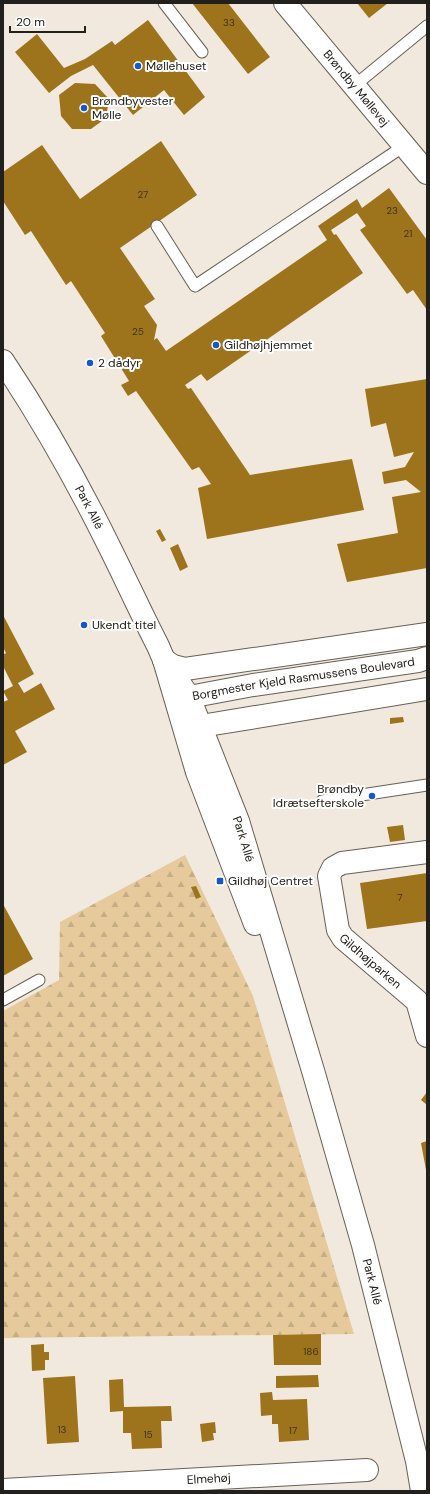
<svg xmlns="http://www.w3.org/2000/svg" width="430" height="1494" font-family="'DM Sans',sans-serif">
  <defs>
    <pattern id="forest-firs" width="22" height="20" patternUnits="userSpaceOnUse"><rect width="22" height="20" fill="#e6ca9c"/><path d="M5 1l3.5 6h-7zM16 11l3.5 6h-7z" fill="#c5ad86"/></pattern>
  </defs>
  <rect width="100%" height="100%" fill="#f1e9dd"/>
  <path fill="url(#forest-firs)" d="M185,855L253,996L354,1334L3,1338V1011L59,980L60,922Z"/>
  <path fill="#9d731c" d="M192,3H228L270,57L248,74Z
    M357,3H388L369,18Z
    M148,20L205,97L184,115L164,90L133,115L93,65L71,76L49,93L15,52L37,34L64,68L85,59L112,41L115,45Z
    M75,83L95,84L109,99L106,118L91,129H72L61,116L59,95Z
    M161,141L197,195L120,248L155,299L144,306L157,325L154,340L157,338L166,351L327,240L318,226L357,199L362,208L389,188L427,240V310L413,290L407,294L360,230L366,226L357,213L331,230L334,235L336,234L363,273L207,381L201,374L185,385L188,389L191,388L250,475L352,459L364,510L207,539L198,488L211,484L199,467L192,470L136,391L128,396L121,385L129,381L101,336L105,333L71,281L66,285L31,231L25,235L3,201V172L42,145L80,199Z
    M427,379V568L347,582L337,544L398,533L392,497L421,492L406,480L384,484L382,472L405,467L414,452L394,457L386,423L371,427L365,389Z
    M160,529L166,540L162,542L156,531Z
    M178,544L188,567L180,571L170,548Z
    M3,615L34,674L18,683L24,693L41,683L55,709L15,731L27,752L3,765V702L8,700L3,691L13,686L3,666V655L6,653L3,647Z
    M403,717L404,722L390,724V718Z
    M403,825L405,840L390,842L387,827Z
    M427,873V921L367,929L360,883Z
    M196,886L201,897L196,899L191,887Z
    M3,904L33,959L3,976Z
    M427,1092V1105L421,1100Z
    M427,1141V1169L426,1170L421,1143Z
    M321,1334V1365H274L273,1335Z
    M44,1344V1352H49V1360H45V1370L32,1371L31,1345Z
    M318,1375L319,1387L276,1388V1376Z
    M75,1376L79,1442L47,1444L43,1378Z
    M123,1379L124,1407L171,1406L172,1421H161L162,1448L132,1449L131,1433H123V1411L110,1412L109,1380Z
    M272,1392L273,1400L307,1399L309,1440L279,1442L278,1424H272V1415L261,1416L260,1393Z
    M215,1422L216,1433H213L214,1440L202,1442L200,1424Z"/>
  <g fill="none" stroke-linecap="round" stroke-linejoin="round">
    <g stroke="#676056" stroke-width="13">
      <path id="lane" d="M164,3L202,52
        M354,86L427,26
        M157,226L195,286L404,146
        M322,801L427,785
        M3,1000L39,980"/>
    </g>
    <g stroke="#676056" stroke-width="24">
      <g id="street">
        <path id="s1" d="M285,3L427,173"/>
        <path id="s2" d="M427,852L342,863L333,868L329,876L338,930L343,938L417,1001L427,1036"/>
        <path id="s3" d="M3,1490L367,1470"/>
      </g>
    </g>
    <g stroke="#676056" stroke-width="24">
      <g id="secondary">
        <path id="s4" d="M3,361C43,421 78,483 110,548C126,580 141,613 158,646L164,660L197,772L255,924"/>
        <path id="s5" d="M164,660L189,697L238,821L314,1074L363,1245L417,1461L422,1491"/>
        <path d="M164,660L173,666L185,669L427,634"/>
        <path id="s6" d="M189,697L253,685L418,661L427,658"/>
        <path d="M189,721L201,726L427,689"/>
      </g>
    </g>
    <use href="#lane" stroke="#fff" stroke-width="11"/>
    <use href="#street" stroke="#fff" stroke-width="22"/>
    <use href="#secondary" stroke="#fff" stroke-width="22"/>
  </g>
  <g fill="#1559c4" stroke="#fff" stroke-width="1.5">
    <circle cx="138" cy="66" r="4"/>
    <circle cx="84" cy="108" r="4"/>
    <circle cx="216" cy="345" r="4"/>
    <circle cx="90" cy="363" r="4"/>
    <circle cx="84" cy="625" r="4"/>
    <circle cx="372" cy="796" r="4"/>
    <rect x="216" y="877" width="8" height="8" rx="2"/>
  </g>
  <g text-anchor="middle" stroke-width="4" stroke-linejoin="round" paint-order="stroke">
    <g font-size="10" fill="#41351c">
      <text x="229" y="26">33</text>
      <text x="143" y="198">27</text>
      <text x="392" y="214">23</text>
      <text x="408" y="237">21</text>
      <text x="138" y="335">25</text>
      <text x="400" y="901">7</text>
      <text x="311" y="1355">186</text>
      <text x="62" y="1433">13</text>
      <text x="293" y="1434">17</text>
      <text x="148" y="1438">15</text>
    </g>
    <g font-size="12" fill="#22201c" stroke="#fff" text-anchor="start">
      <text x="146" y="70">Møllehuset</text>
      <text x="92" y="105">Brøndbyvester<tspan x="92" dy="14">Mølle</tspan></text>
      <text x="224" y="349">Gildhøjhjemmet</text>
      <text x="98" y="367">2 dådyr</text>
      <text x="92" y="629">Ukendt titel</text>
      <text x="364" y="793" text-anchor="end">Brøndby<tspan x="364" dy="14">Idrætsefterskole</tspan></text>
      <text x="228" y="885">Gildhøj Centret</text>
    </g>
    <g font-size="12" fill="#22201c" stroke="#fff">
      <text dy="4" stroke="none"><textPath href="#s1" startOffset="111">Brøndby Møllevej</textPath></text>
      <text dy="4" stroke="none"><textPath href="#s4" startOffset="170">Park Allé</textPath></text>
      <text dy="4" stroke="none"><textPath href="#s6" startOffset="116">Borgmester Kjeld Rasmussens Boulevard</textPath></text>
      <text dy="4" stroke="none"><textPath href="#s5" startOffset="197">Park Allé</textPath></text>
      <text dy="4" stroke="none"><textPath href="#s2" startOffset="205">Gildhøjparken</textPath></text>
      <text dy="4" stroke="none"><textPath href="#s5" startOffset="658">Park Allé</textPath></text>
      <text dy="4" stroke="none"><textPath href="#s3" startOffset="206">Elmehøj</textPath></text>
    </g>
  </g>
  <rect width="430" height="1494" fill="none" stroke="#22201c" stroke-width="8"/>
  <path d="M10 26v6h75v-6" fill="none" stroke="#22201c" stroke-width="2"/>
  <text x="16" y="26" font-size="12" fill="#22201c" stroke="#ffffff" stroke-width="3" paint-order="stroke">20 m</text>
</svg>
